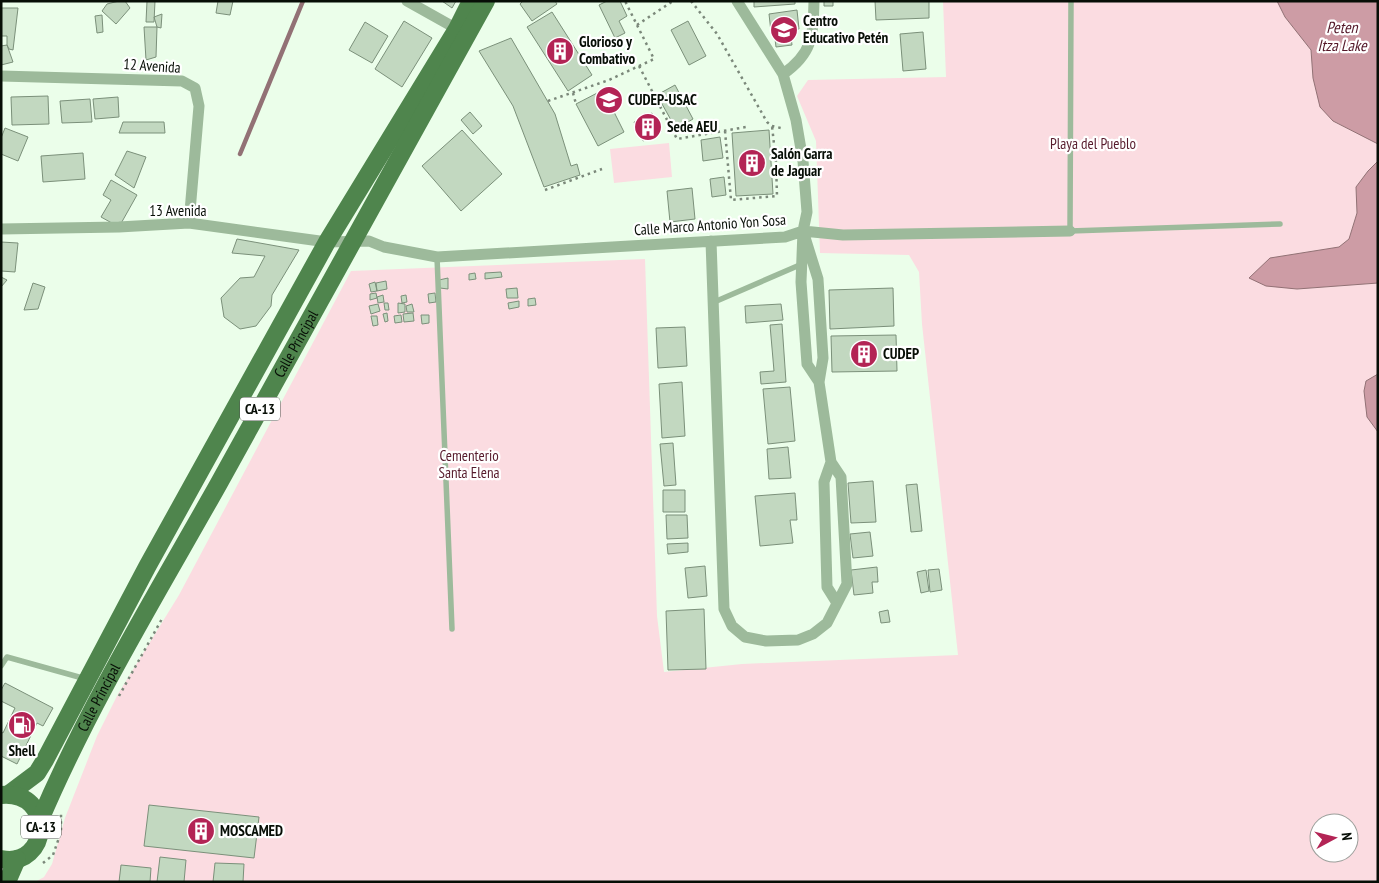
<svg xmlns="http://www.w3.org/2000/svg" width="1379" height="883" font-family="'PT Sans Narrow',sans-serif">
  <rect width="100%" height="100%" fill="#ebfeea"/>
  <path fill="#fbdce1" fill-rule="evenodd" d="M943,1H1277L1285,17L1311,50L1313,78L1333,121L1378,144V161L1368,171L1356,187L1357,213L1349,239L1339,247L1270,258L1297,289L1378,283V374L1366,381L1367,417L1378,432V882H35L44,877L52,864L65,818L97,736L118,694L179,595L351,271L645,259L657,616L664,672L742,664L958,655L922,324L919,272L909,255L820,253L816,141L797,96L808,80L946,77ZM1319,823H1349V853H1319Z
    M669,143L672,177L614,183L610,149Z"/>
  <path fill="#cd9ca5" stroke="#927175" d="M1277,1H1378V144L1333,121L1320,107L1313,78L1311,50L1285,17Z
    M1378,161V283L1297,289L1266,286L1249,278L1270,258L1339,247L1349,239L1357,213L1356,187L1368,171Z
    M1378,374V432L1367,417L1364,391L1366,381Z"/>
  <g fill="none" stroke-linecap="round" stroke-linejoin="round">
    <path stroke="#927175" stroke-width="4.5" d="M240,154L303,1"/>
  </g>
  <path fill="#c2d8c0" stroke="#7b907a" d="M119,1H125L130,8L116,24L102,11L107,4Z
    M147,1H155L154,22H146Z
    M218,1H233L230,15L216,13Z
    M442,1H456L452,8Z
    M523,1H555L557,4L532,21L520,4Z
    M607,1H620L627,16L619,21L625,33L615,38L599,5Z
    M754,1H795V4L754,7Z
    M824,1H833V6H824Z
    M875,1H929V18L876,20Z
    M1,8H18L13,50L9,49L7,45V36H1Z
    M797,10L799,29L771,32L769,14Z
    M552,12L592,75L568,91L527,27Z
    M162,14L161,28L157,27L154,17Z
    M102,15L103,32L97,33L95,16Z
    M404,21L432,38L402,87L375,69Z
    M688,21L706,56L689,65L671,30Z
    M365,22L388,36L372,63L349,50Z
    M144,27H157L156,57L146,60Z
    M923,32L926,69L903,71L900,34Z
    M791,37L792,45L776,47L775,39Z
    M511,38L555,114L571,166L577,164L580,175L544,187L513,106L479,51Z
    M7,45L13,62L1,65V46Z
    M675,85L693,119L676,129L657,95Z
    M603,90L624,132L598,146L576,104Z
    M48,96L49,124L12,125L11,97Z
    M118,97L119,117L95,119L93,99Z
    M90,99L92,122L62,123L60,101Z
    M470,112L482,126L473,134L461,120Z
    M652,113L661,132L643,141L634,122Z
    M123,122H164L165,133H119Z
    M5,128L28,137L18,161L1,154V138Z
    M462,130L502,174L461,211L422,166Z
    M769,130L773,194L736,196L732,133Z
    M720,137L723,158L703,161L701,140Z
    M127,151L146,157L134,188L115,175Z
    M83,153L85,179L43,182L41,156Z
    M724,177L726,195L712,197L710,179Z
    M111,180L137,195L119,227L101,217L111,200L103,195Z
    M692,188L695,219L670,222L667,191Z
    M237,239L299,250L272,295L271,306L256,326L240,329L224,317L221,298L240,278L254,277L265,256L232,253Z
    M1,242L18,243L15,272L1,271Z
    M501,272L502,277L485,279V273Z
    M475,273L476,279L469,280V274Z
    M1,277L7,280L1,287Z
    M448,278V289L440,288L439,280Z
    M386,281L387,289L377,291L376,283Z
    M375,282L377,291L371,292L369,284Z
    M33,283L45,287L38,309L24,310Z
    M517,288L518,298H507L506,289Z
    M893,288L894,326L830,329L829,290Z
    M376,293L377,298L370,300V294Z
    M435,293L436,302L429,303L428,294Z
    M383,295L384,302L378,303L377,297Z
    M406,295L407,302L402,303L401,296Z
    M535,298L536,305L528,306V299Z
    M519,301V307L509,309L508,303Z
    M384,303H388L389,310H385Z
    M398,303L405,304V312L398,313Z
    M378,304L380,311L371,314L369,306Z
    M412,304L414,312H407L406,306Z
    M781,304L783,320L746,323L745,306Z
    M387,313L388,321L385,322L383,314Z
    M413,313L414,321L404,322L403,314Z
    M401,315L402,322L395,323L394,316Z
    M421,315H429V323L422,324Z
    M371,316H377L378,325L373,326Z
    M782,324L786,382L761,384L760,372L774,371L770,325Z
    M685,327L687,366L658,368L656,328Z
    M896,335L897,371L832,372L831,336Z
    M682,382L685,436L662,438L659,384Z
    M790,387L795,441L768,444L763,389Z
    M673,443L676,485L664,486L660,444Z
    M788,447L791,478L769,479L767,449Z
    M873,481L876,522L851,523L848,483Z
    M917,484L922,531L911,532L906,485Z
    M663,490H685V512H663Z
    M795,493L797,520H790L793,543L760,546L755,496Z
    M666,515H687L688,538L667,539Z
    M870,532L873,556L853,558L850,534Z
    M688,543V552L668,554L667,544Z
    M705,566L707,596L688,598L685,568Z
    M877,567L878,582H872L873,593L854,595L851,570Z
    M939,569L942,590L930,592L928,570Z
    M926,570L929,591L921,593L917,572Z
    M704,609L706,669L668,670L666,611Z
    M888,610L890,622L881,623L879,612Z
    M5,683L53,708L43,726L37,723L17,764L1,756V732L3,733L15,708L1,701V690Z
    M149,805L259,817L254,858L144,846Z
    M160,857L186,860L184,882H157Z
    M215,863L244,864L243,882H213Z
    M121,865L151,868L150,882H119Z"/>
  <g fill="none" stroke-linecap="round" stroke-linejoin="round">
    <path stroke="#7b887a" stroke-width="2.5" stroke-dasharray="2.5 4" stroke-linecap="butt" d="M691,1L717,34L767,122L772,126L781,128
      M637,25L673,1
      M639,66L677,139L746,127
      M573,93L576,104
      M548,101L609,80L654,59L625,1
      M725,131L731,200L777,196L776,162L772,126
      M545,190L602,169
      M119,696L163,617
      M43,863L53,855L61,832V812"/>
    <path stroke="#9dba9b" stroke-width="5.5" d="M1071,1L1070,231L1280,224
      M437,257L452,629
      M712,303L802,264
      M1,666L7,657L86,679"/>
    <path stroke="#9dba9b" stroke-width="11" d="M407,1L457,29
      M737,1L783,74L796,120L803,161L807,212L803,231L801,282L807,364L819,382
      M783,74C813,53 813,36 814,1
      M1,76L182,81L195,88L199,106L189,223
      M1,229L119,227L189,223L327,242L369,241L384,247L437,257L785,237L803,231L843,235L1070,231
      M711,241L724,609L732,626L745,637L766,641L798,640L813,634L827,623L847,584L841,477L831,462L819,382L823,358L818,279L803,231
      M831,462L824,482L827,587L837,603"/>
    <g stroke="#4f854d" stroke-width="18">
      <path d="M9,794L37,773L45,760L147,567L327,242L457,29L471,1"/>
      <path d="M1,795C56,790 50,869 1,859"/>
      <path id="s1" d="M40,820C90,703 156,595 218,485C307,324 397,163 486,1"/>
      <path d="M7,882L17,859"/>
    </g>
  </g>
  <defs>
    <g id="school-disc" transform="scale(1.4375)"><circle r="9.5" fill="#b32455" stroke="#fff"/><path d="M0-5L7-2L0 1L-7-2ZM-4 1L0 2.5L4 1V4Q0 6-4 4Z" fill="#fff"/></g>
    <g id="building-disc" transform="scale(1.4375)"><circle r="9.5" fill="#b32455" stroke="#fff"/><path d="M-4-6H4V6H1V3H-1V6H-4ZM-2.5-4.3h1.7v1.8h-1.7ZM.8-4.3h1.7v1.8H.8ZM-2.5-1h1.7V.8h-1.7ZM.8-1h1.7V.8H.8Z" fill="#fff"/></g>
    <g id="university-disc" transform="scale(1.4375)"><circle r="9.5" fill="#b32455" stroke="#fff"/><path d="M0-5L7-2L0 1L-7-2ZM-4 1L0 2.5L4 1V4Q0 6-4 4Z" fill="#fff"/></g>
    <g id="fuel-disc" transform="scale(1.4375)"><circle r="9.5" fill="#b32455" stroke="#fff"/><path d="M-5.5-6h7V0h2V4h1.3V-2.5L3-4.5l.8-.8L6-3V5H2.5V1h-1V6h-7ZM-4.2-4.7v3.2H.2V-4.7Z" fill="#fff"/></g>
  </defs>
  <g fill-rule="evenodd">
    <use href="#school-disc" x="784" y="30"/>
    <use href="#building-disc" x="560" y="51"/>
    <use href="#university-disc" x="609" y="100"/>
    <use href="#building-disc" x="648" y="127"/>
    <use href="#building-disc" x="752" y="163"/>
    <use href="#building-disc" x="864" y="354"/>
    <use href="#fuel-disc" x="22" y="725"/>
    <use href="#building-disc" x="201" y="831"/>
  </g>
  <g text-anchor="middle" stroke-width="4.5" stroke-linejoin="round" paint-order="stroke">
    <g fill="#fff" stroke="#515651" stroke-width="1">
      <rect x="240" y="397.5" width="40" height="23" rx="4"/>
      <rect x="21" y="815.5" width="40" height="23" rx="4"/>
    </g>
    <g font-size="14" font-weight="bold" fill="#070e06">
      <text x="260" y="414">CA-13</text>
      <text x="41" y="832">CA-13</text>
    </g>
    <g font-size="15" font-weight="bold" fill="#070e06" stroke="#fff" text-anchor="start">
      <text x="803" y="26">Centro<tspan x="803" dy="17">Educativo Petén</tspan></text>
      <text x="579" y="47">Glorioso y<tspan x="579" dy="17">Combativo</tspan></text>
      <text x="628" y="105">CUDEP-USAC</text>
      <text x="667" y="132">Sede AEU</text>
      <text x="771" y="159">Salón Garra<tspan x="771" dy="17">de Jaguar</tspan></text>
      <text x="883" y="359">CUDEP</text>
      <text x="22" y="756" text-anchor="middle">Shell</text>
      <text x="220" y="836">MOSCAMED</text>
    </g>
    <g font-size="15" fill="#070e06" stroke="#fff">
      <text transform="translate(152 66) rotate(4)" y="5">12 Avenida</text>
      <text x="178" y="216">13 Avenida</text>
      <text transform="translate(710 225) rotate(-4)" y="5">Calle Marco Antonio Yon Sosa</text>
      <text dy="5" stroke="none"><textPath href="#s1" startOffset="541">Calle Principal</textPath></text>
      <text dy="5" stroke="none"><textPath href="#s1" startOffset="136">Calle Principal</textPath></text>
    </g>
    <g font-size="15" fill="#571b2c" stroke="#fff">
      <text x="1093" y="149">Playa del Pueblo</text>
      <text x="469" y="461">Cementerio<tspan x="469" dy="17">Santa Elena</tspan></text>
    </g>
    <g font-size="16" font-style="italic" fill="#531728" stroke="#fff">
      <text x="1342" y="33">Peten<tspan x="1342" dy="18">Itza Lake</tspan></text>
    </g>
  </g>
  <rect width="1379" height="883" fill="none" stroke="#070e06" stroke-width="5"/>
  <g transform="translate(1334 838) rotate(83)"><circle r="24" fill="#ffffff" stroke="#9c9f9b"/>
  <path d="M0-4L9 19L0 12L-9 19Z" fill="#b32455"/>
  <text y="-8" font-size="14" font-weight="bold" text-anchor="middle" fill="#070e06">N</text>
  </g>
</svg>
